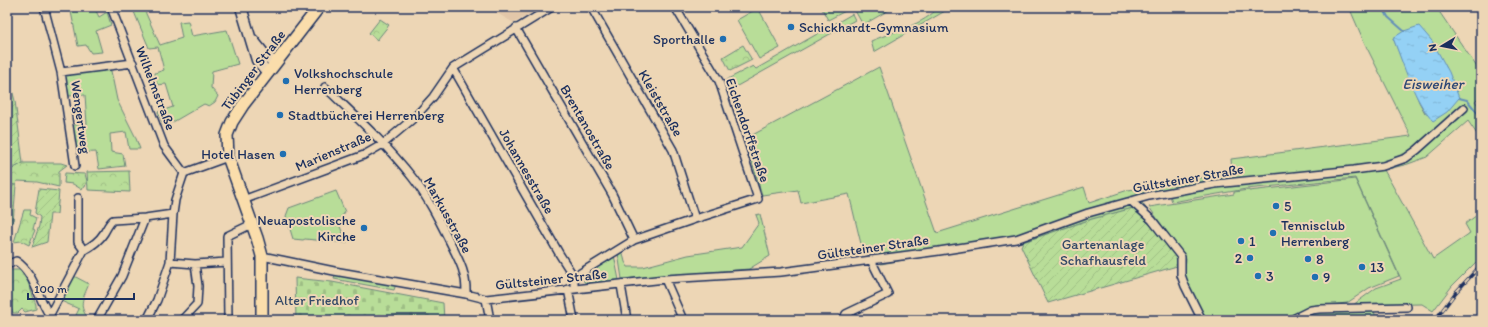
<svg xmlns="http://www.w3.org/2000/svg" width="1488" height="327" font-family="Itim,sans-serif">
  <defs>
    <pattern id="forest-crowns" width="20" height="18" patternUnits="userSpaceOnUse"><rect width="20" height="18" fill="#b8dd98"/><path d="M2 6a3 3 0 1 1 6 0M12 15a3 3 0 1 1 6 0" fill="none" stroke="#9ebe85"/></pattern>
    <pattern id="cemetery-stones" width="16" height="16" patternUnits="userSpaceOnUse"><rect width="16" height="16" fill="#b8dd98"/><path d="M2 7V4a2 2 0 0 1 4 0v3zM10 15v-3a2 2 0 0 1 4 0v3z" fill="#9ebe85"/></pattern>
    <pattern id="garden-furrows" width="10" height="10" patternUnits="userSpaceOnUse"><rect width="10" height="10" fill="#b8dd98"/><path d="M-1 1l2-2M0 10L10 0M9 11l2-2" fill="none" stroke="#9ebe85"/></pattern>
    <pattern id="water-ripples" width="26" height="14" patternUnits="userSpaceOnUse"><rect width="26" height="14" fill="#94d1f5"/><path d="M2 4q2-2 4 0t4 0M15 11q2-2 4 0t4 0" fill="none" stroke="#7fb4d4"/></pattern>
  </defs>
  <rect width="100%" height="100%" fill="#edd6b5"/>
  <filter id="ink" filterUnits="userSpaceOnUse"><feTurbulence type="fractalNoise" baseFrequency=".025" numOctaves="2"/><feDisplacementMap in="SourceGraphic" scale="8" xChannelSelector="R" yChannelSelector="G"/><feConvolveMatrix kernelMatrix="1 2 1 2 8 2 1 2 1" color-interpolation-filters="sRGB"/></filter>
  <g filter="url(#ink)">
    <path fill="#e2c7a9" d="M479,7H541L514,23L488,8L486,11Z"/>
    <path fill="#b8dd98" stroke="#6a867b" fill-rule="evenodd" d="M70,7H94L99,17L107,12L111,25L96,31L102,52L91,53L86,45L78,46Z
      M132,7H143L160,45L182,38L179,22L188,21L192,36L227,30L238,64L212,71L211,88L218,96L215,102L209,106L204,104L173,122L163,125L158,112L173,107L166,84L157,85L155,73L164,70L158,47L149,48Z
      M821,7H847L849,9L828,20Z
      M853,7H888L889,10L863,25Z
      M938,7H952L874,52L871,41C889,33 927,24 938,7Z
      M1349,7H1436L1481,73V95L1475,101L1481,109V140L1468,121L1427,157L1408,164L1384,170L1433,259L1470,233L1465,224L1481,212V257L1452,286L1433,311L1422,304L1353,305L1376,288L1401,279L1355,178L1246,189L1172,202L1170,195L1146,199L1142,203L1185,259L1177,266L1178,258L1133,208L1092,219L1023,242L942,253L881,264L875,252L861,244L849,194L801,203L798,190L762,195L745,139L879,67L937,233L1084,187L1089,203L1128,190L1169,184L1232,172L1231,159L1411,136L1365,44ZM1424,34L1432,41L1425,113L1419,102L1393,38Z
      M758,8L780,48L759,59L737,20Z
      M852,14L855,20L730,90L726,80L753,66L756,69Z
      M107,69L111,71L117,100L135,136L140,149H129L126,132L110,134L111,152L123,154L125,166L99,169L96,152L76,153L73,125L87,124L85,95L68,96L65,74Z
      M1355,179L1399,276L1369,288L1347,303L1312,307L1286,320H1205L1184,277L1186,259L1149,207L1234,194V192L1249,190V191Z
      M336,191L345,212L338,222L347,243L305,239L303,240L293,239L286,216L289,208Z
      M760,214L770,256L749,269L622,279L618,253L622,250L625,262L628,267H643L688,255L742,247L759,223L756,215Z
      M614,255L619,280L587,283L584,282L583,276Z
      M335,274L396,284L394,290L334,279Z
      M72,275L89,284C83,298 77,307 90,320H83L76,315L79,309L61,301Z
      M1374,310L1375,315L1425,316L1429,319L1314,320L1307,313L1317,311Z"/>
    <path fill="url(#forest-crowns)" stroke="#6a867b" d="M380,19L389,25L377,40L369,33Z
      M743,45L752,60L730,71L723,57Z
      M23,163H61L67,165L59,171V187L37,182L17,181L16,185H7V164L10,170Z
      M129,171L130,192L88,190L87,172Z
      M65,173L85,174L87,181L85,187L81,189L73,184L64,183Z
      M24,210H31L30,215L36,218L33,229L35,230L29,245L21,241L14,242Z
      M7,270H20L28,282L36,305V309L25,312L22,309L18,313H13L11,308V307H10L8,304L9,303H7Z"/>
    <path fill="url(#cemetery-stones)" stroke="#6a867b" d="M295,278L332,282L443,303L444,320H296Z"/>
    <path fill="url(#garden-furrows)" stroke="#6a867b" d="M7,70L15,101L23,163L10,170L7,164Z
      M7,185H16L13,223L7,221Z
      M39,189L59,191L57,214H50L47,242L32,247L39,226L40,217L35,213Z
      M1133,208L1163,237L1178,258L1177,266L1048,303L1021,246L1023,242L1092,219Z"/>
    <path fill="url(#water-ripples)" stroke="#6490b9" d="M1419,26L1432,41L1449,72L1459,98L1447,112L1433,121C1415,103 1403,63 1393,38L1404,31Z"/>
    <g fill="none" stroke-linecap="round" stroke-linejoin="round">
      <path stroke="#6490b9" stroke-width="2" d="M1383,7L1388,17L1404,31
        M1459,98L1467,100L1481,117"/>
      <g stroke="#1b2f5e" stroke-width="10">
        <path id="street" d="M44,7L61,72L75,166
          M111,7L164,146L184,173
          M591,7L673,150L695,219
          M516,28L612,194L634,240
          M453,68L560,255L574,277V289
          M61,72L133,63
          M325,87C355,116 386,144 412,177C427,196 439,220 450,242C459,260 467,274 466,294
          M184,173L228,157
          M78,198V242L84,250
          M243,200L364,155L383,144L415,117L433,97L453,68L552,7
          M1131,201L1152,220L1181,257V275L1185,286L1202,320
          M262,256L334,271L466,294L486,299L665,279L781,272L939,251L1016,239L1088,213L1149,196L1215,184L1354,170L1383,166L1406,158L1417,150L1464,108
          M170,262L195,264L227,262
          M7,265L16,261C36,274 38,302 53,320
          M574,277L634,240L695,219L758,199L719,81L675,7
          M665,279L683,320
          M621,285L627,320
          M568,289L574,320
          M486,299L490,320
          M49,316L84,250C92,246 99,241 104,233C107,228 109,223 113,220L145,218
          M97,320L122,276L145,218L173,214
          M147,320L157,300L170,262L173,214L175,200L184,173
          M182,320L197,304L198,286L195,264
          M228,320L227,236L252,224
          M843,320L846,314L888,294L871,260
          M1291,320L1311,310L1319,309L1407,307"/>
      </g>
      <g stroke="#1b2f5e" stroke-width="13">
        <path id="secondary" d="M241,7L257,60L268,73
          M253,40L265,55L275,63"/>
      </g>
      <g stroke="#1b2f5e" stroke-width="14">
        <path id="primary" d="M262,320V256L257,238L228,157L227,135L232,122L243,105L319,7"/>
      </g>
      <use href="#street" stroke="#edd6b5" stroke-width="7"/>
      <use href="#secondary" stroke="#edd6b5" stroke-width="10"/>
      <use href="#primary" stroke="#faddab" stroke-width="11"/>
      <g stroke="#1b2f5e" stroke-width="3.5">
        <path id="rail" d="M1435,320L1456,292L1481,265"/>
      </g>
      <use href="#rail" stroke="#edd6b5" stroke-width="2" stroke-dasharray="6" stroke-linecap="butt"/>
    </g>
  </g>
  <g fill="#1f6fb2" stroke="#edd6b5" stroke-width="1.5">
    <circle cx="791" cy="27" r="4"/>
    <circle cx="723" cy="39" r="4"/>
    <circle cx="286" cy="81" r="4"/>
    <circle cx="280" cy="115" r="4"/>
    <circle cx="283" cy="154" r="4"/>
    <circle cx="1276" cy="206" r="4"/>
    <circle cx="364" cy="228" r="4"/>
    <circle cx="1273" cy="233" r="4"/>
    <circle cx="1241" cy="241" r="4"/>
    <circle cx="1250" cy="258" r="4"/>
    <circle cx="1308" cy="259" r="4"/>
    <circle cx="1362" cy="267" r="4"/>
    <circle cx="1258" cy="276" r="4"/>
    <circle cx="1315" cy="277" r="4"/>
  </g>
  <g text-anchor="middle" stroke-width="4" stroke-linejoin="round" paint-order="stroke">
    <g font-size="14" fill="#1b2f5e" stroke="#edd6b5" text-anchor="start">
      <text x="799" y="32">Schickhardt-Gymnasium</text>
      <text x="715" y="44" text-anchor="end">Sporthalle</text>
      <text x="294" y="78">Volkshochschule<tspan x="294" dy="16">Herrenberg</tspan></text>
      <text x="288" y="120">Stadtbücherei Herrenberg</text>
      <text x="275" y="159" text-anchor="end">Hotel Hasen</text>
      <text x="1284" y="211">5</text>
      <text x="356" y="225" text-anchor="end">Neuapostolische<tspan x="356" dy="16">Kirche</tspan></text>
      <text x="1281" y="230">Tennisclub<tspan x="1281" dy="16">Herrenberg</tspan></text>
      <text x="1249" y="246">1</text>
      <text x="1242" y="263" text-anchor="end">2</text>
      <text x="1316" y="264">8</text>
      <text x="1370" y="272">13</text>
      <text x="1266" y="281">3</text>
      <text x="1323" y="282">9</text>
    </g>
    <g font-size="14" fill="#1b2f5e" stroke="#edd6b5">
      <text transform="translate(253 70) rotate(-53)" y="5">Tübinger Straße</text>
      <text transform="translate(156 88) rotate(69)" y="5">Wilhelmstraße</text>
      <text transform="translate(661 103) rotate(60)" y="5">Kleiststraße</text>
      <text transform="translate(81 117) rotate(82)" y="5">Wengertweg</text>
      <text transform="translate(588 127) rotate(60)" y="5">Brentanostraße</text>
      <text transform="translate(748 130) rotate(71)" y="5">Eichendorffstraße</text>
      <text transform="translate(333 151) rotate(-23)" y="5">Marienstraße</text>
      <text transform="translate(527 171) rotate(60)" y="5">Johannesstraße</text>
      <text transform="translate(1188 178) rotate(-10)" y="5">Gültsteiner Straße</text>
      <text transform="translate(448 215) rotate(61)" y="5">Markusstraße</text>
      <text transform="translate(873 247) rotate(-8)" y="5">Gültsteiner Straße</text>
      <text transform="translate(551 279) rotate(-6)" y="5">Gültsteiner Straße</text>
    </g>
    <g font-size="14" fill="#334967" stroke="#edd6b5">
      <text x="1103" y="249">Gartenanlage<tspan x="1103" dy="16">Schafhausfeld</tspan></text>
      <text x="317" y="305">Alter Friedhof</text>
    </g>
    <g font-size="15" font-style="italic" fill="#2d4775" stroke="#edd6b5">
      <text x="1433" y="89">Eisweiher</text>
    </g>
  </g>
  <rect width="1488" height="327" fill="none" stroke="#edd6b5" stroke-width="24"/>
  <rect x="12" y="12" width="1464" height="303" fill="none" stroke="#1b2f5e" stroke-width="1.5" filter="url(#ink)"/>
  <g transform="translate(1442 46) rotate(260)" stroke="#edd6b5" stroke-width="3" paint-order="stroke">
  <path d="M0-3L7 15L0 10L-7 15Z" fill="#1b2f5e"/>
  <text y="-6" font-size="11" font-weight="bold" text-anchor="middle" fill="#1b2f5e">N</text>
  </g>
  <path d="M28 293v6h106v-6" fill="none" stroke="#1b2f5e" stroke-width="2"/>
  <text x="34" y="293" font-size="12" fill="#1b2f5e" stroke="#edd6b5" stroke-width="3" paint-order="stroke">100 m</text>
</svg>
